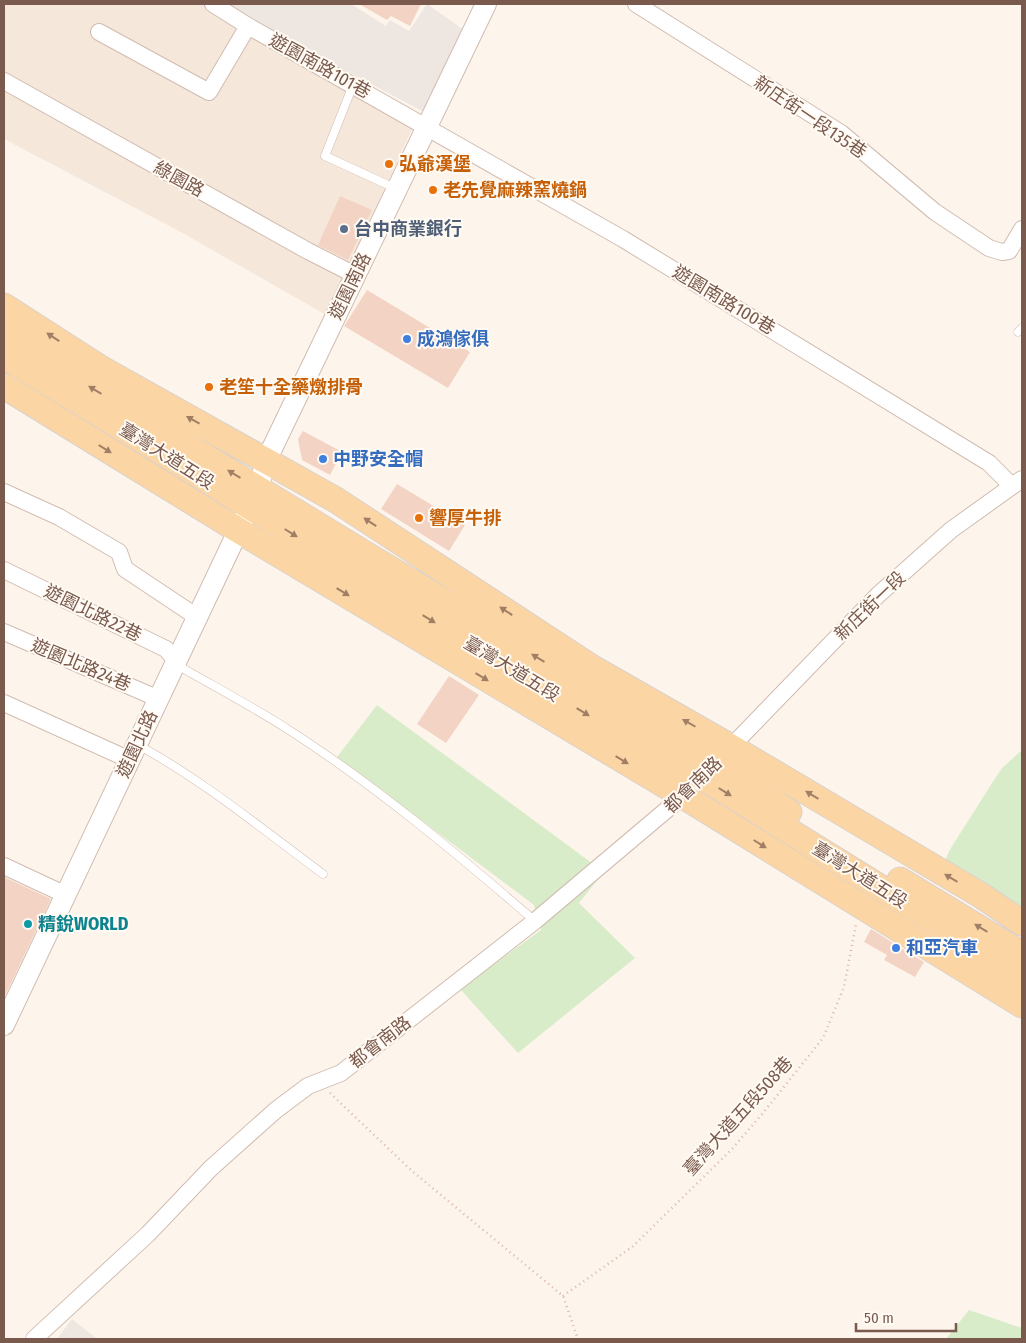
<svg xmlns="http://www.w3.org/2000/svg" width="1026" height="1343" font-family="'Fira Sans Condensed','Noto Sans TC',sans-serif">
  <rect width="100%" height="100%" fill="#fdf5ec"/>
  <path fill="#f5e7da" d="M4,4H206L415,123L326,315L179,231L4,139Z"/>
  <path fill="#ede6e1" d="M227,4H351L386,26L390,20L409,31L427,4L464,30L426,113L354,75Z
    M72,1319L97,1339H57Z"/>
  <path fill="#d9ecc9" d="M377,705L604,872L579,903L635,958L518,1053L460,989L541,930L534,905L337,757Z
    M1022,750V912L943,866L949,851L994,780L1002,768Z
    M969,1310L1022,1328V1339H946Z"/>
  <path fill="#f3d3c3" d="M359,4H421L410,26L391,16L387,20Z
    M340,196L372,210L348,260L318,245Z
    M367,290L470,352L448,388L344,326Z
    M303,431L342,452L330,475L302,460L298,439Z
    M397,484L465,525L449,551L381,509Z
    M449,676L479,695L446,743L417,724Z
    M4,877L51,899L4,998Z
    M871,929L924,962L915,977L884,960L887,955L864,942Z"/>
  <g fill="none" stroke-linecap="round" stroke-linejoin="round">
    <g stroke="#d1bcb0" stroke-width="9">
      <path id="service" d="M353,85L325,156L397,189
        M1018,332L1022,328
        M177,662L184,669C219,689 255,708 289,730C376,786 456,853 535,921
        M138,745C204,781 262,829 323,874"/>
    </g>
    <g stroke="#d1bcb0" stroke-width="18">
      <path id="minor" d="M213,4L248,26L623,239L989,463L1012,486
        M636,4L841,133L935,212L989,248L1002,252L1009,251L1022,229
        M99,32L209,92L248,26
        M4,81L308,251L355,275
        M4,492L59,517L119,552L125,569L197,617
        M4,570L166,649L177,662
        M4,632L159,699
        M4,703L130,760
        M725,753L878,595L951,530L1022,479
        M4,866L66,895
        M34,1339L148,1234L211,1168L276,1110L308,1086L341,1073L535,921L683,796L708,771"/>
    </g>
    <g stroke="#d1bcb0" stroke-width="22">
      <path id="tertiary" d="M4,1025L258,489L266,461L486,4"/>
    </g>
    <g stroke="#dad1cd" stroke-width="27">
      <path id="primary" d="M4,306L102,369L336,500L591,667L731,747L982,896L1022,923
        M4,334L362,552L715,764L789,812
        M4,356L168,456L428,618L594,718L702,777L978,948L1022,978
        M4,386L238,530L683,796L1022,1005
        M900,880L1022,954"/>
    </g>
    <path stroke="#d9b6a5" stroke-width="2.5" stroke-dasharray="1 4" stroke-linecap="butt" d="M330,1093L412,1171L563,1296L578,1339
      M563,1296L632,1247L732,1149L763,1113L823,1038L844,987L856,924"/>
    <use href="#service" stroke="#fff" stroke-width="8"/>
    <use href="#minor" stroke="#fff" stroke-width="16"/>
    <use href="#tertiary" stroke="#fff" stroke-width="20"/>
    <use href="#primary" stroke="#fbd6a4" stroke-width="25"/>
  </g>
  <defs><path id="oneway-solid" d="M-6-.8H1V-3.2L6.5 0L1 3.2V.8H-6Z" transform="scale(1.25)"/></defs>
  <g fill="#a17f67">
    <use href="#oneway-solid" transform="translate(53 337) rotate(-147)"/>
    <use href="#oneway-solid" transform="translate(95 390) rotate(-149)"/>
    <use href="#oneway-solid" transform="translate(193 420) rotate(-151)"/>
    <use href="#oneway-solid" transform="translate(105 449) rotate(32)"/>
    <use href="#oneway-solid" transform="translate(234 474) rotate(-149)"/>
    <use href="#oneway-solid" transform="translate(370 522) rotate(-147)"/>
    <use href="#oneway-solid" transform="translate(291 533) rotate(32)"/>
    <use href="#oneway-solid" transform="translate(343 592) rotate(31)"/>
    <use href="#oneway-solid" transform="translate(506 611) rotate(-147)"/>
    <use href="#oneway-solid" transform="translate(429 619) rotate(31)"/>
    <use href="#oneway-solid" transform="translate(538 658) rotate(-149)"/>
    <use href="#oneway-solid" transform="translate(482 677) rotate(31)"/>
    <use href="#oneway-solid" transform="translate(583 712) rotate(31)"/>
    <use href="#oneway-solid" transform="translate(689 723) rotate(-150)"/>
    <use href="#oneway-solid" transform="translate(622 760) rotate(31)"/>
    <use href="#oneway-solid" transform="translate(725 792) rotate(32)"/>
    <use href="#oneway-solid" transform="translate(812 795) rotate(-149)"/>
    <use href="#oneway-solid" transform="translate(760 844) rotate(32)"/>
    <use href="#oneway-solid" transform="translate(951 878) rotate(-149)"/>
    <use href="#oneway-solid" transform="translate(981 928) rotate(-149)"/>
  </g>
  <g fill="#e8710a" stroke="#fffaf3" stroke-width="2">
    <circle cx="389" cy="164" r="5"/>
    <circle cx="433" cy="190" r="5"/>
    <circle cx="209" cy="387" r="5"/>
    <circle cx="419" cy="518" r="5"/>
  </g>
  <circle fill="#5c6f8a" stroke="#fffaf3" stroke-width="2" cx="344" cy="229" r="5"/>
  <g fill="#3f7fe0" stroke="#fffaf3" stroke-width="2">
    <circle cx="407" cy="339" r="5"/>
    <circle cx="323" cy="459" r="5"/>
    <circle cx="896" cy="948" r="5"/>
  </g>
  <circle fill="#0f9aa8" stroke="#fffaf3" stroke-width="2" cx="28" cy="924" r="5"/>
  <g text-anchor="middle" stroke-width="4" stroke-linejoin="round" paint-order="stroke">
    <g font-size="18" fill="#7a5a4d" stroke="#fffaf3">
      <text transform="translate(320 66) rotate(29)" y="6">遊園南路101巷</text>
      <text transform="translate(810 117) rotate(34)" y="6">新庄街一段135巷</text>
      <text transform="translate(179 179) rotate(29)" y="6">綠園路</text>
      <text transform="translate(350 286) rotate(-64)" y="6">遊園南路</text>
      <text transform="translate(724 300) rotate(31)" y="6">遊園南路100巷</text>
      <text transform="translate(167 456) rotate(32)" y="6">臺灣大道五段</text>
      <text transform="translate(870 606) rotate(-44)" y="6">新庄街一段</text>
      <text transform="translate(93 613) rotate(26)" y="6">遊園北路22巷</text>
      <text transform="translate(81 665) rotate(23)" y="6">遊園北路24巷</text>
      <text transform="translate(512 669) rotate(31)" y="6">臺灣大道五段</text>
      <text transform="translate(137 744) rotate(-65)" y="6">遊園北路</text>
      <text transform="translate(693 785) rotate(-44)" y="6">都會南路</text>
      <text transform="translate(860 875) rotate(32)" y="6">臺灣大道五段</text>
      <text transform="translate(380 1042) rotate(-38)" y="6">都會南路</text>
      <text transform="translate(738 1116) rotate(-48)" y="6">臺灣大道五段508巷</text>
    </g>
    <g font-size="18" font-weight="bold" fill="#c56008" stroke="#fffaf3" text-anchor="start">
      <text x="399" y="170">弘爺漢堡</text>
      <text x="443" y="196">老先覺麻辣窯燒鍋</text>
      <text x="219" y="393">老笙十全藥燉排骨</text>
      <text x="429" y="524">響厚牛排</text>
    </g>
    <g font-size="18" font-weight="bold" fill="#4e5e75" stroke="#fffaf3" text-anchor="start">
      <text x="354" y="235">台中商業銀行</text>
    </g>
    <g font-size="18" font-weight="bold" fill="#366cbe" stroke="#fffaf3" text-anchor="start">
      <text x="417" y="345">成鴻傢俱</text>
      <text x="333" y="465">中野安全帽</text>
      <text x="906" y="954">和亞汽車</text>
    </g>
    <g font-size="18" font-weight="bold" fill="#0d838f" stroke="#fffaf3" text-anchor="start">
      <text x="38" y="930">精銳WORLD</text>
    </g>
  </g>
  <rect width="1026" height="1343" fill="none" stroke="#7a5a4d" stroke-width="10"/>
  <path d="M856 1323v8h100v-8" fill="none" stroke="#7a5a4d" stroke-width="2.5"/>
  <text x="864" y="1323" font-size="15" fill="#7a5a4d" stroke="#fffaf3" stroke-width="4" paint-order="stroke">50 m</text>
</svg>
